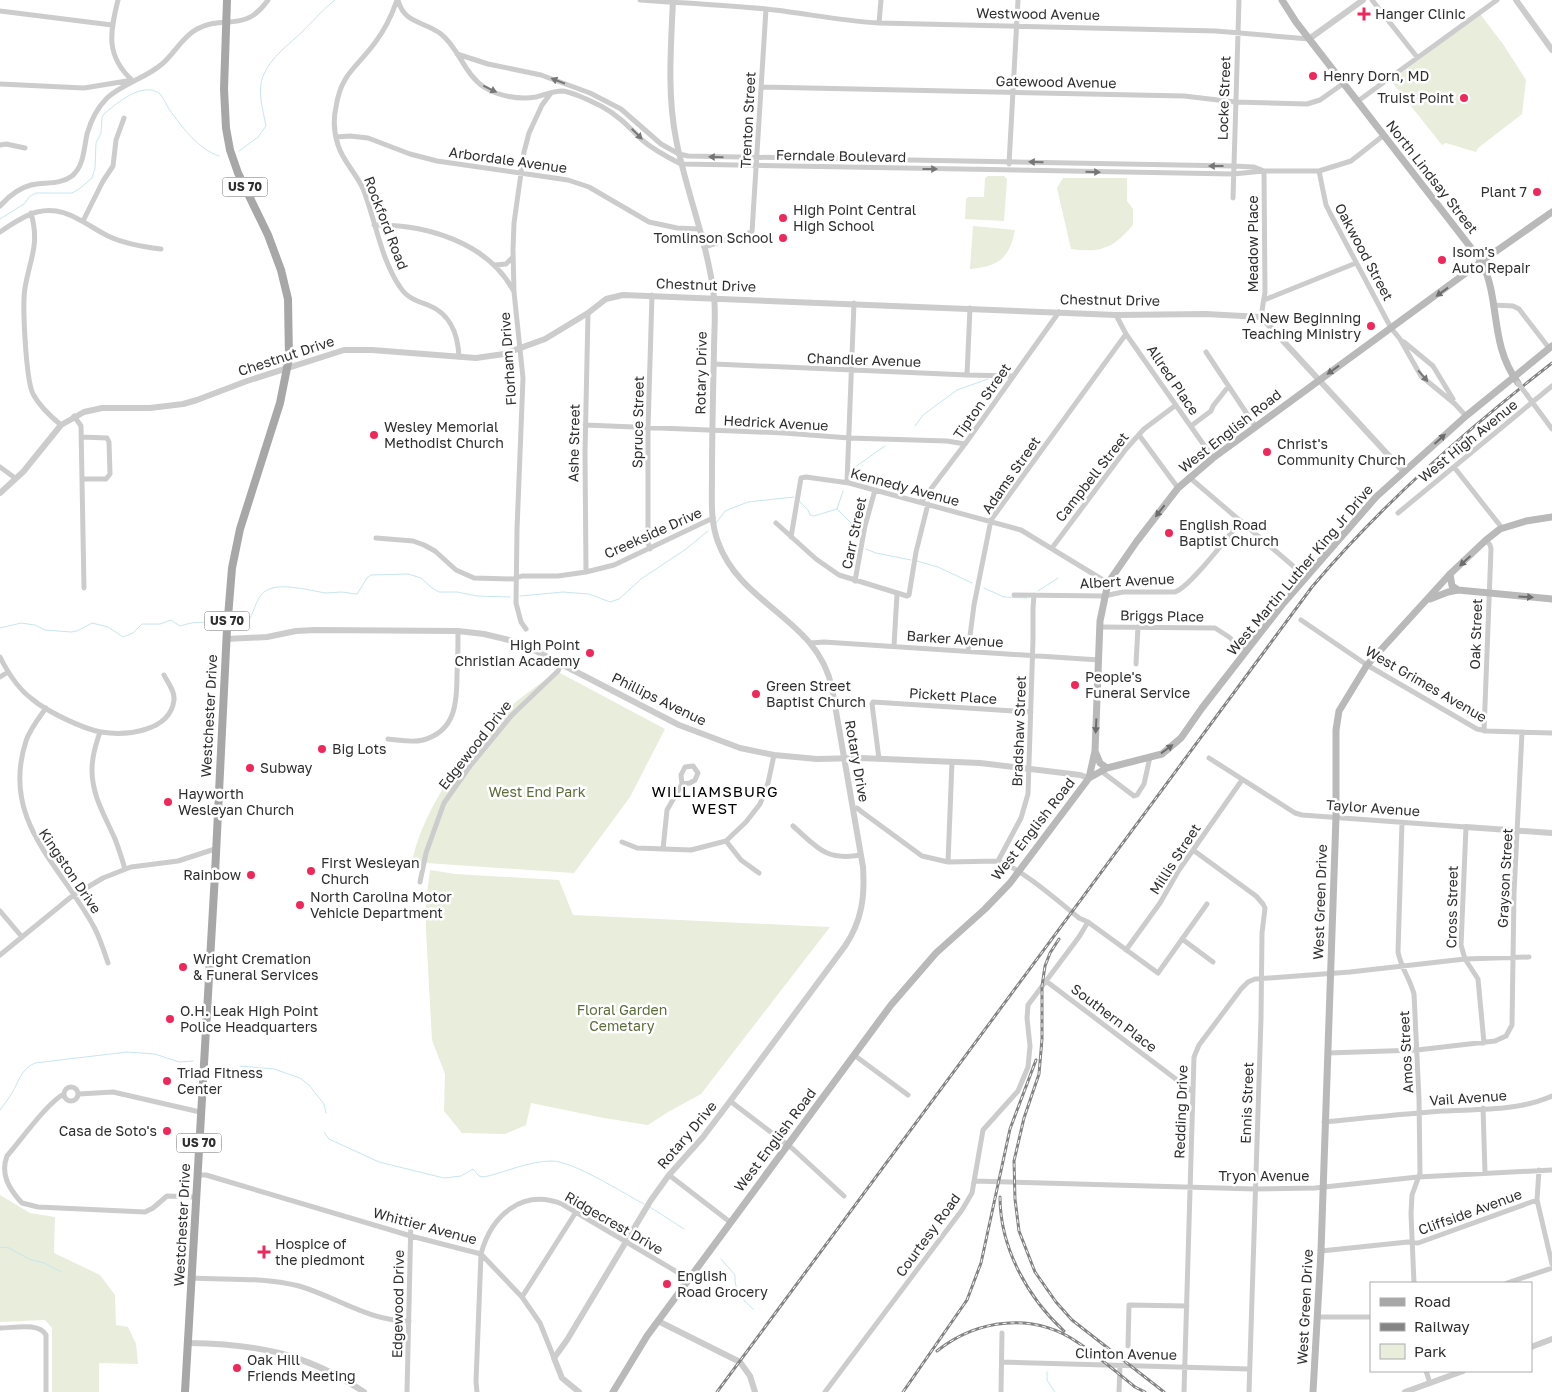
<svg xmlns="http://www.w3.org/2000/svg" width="1552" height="1392" font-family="'Golos Text',sans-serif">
  <rect width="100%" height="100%" fill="#fff"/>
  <path fill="#e8eddc" d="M1480,14L1503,44L1526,80L1522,114L1478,148L1476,152L1446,143L1442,145L1391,81Z
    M988,176H1004L1007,179L1004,221L965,219L966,199L968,197H984L985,178Z
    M1063,178H1127V201L1133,209V225C1113,248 1102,253 1071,249L1057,188Z
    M973,226L1015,230C1009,259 999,266 970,269Z
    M560,673L665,729L630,797L574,873L412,862C424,805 468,747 510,707C523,695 539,685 553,674Z
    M430,870L455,874L559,880L573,915L830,927L701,1094L668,1112L648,1125L604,1118L531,1103L526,1125L505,1134L462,1133L444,1111L445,1074L432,1040L426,930V902Z
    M0,1195L30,1213L55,1217L54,1253L100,1275L115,1295L116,1325L128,1327L136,1344L138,1364L99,1363V1392H52V1328L45,1320L0,1322Z"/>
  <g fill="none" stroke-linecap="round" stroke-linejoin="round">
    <path stroke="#c7e6ee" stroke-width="1" d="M239,151L258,137L266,126C263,110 257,91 263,76C271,56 290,44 304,30C315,19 323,9 335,0
      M0,219L24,204L30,196L36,193H72L79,189L92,178L95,168L96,143L101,133L102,117L104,114C116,104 134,88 151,90C152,90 158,92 159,93C163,97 166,104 169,109C182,127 198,149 219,156
      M915,426L923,415L957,390L988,379
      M855,467L885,446
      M800,502L808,510L810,515L814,516L837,509L843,491
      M837,509L854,526L856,532
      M716,523L725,511L748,502L794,497
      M866,549L876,553L911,560
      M917,561L938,567L972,583
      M984,588L1004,597L1027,598
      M1038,591L1058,578
      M520,596L563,592L589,594L610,602L619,599L641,579L686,549L708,531
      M0,628L21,623L35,625L45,630L71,632L77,631L92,623L108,627L123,637L133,633L142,624H160L171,620L180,626C193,622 204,620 217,626
      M237,628C255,621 251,609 261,595C273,579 310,591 326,593C331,593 336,592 341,592C346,592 352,594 357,594L367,578L371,575L408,574L421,578L432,588L439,592H457L477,596L510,597
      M240,1066L274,1069L300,1078L309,1085L324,1104L326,1113
      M0,1110C4,1105 8,1099 12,1093C19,1081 21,1069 35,1063L127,1052L155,1054L179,1062L193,1061
      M324,1132L329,1139L379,1162L444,1178L461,1176L473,1169L479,1176L484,1177C506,1172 529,1161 552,1161C573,1161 623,1193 644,1204
      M650,1207L684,1229
      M0,1247L9,1248L29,1259L44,1263L62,1272
      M721,1259L735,1275C734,1291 742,1299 753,1309
      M1047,1372V1380L1055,1392"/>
    <path stroke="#ccc" stroke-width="5" d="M118,0C110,32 105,56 133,81
      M397,0C392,15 384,31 374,44C356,68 341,74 336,107C333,120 334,133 338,145C343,162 358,175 364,191C376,223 381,259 400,287C407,298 417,301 428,305C451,314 458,334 459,357
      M398,0C404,24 424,21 441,34C459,48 464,74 484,87C498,96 519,100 536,97C544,95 553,91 562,91C574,92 590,101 601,106C618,115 629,127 642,140C654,150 667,157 681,164L1233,174L1264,171H1319L1351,161L1384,135
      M640,0C682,3 724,5 766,9C804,13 841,21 879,23L1216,31L1309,39
      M1372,0L1417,57
      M0,11L112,25
      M879,23L881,0
      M457,54L488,64L541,75L590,93L621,109L661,144L679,154L688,156L1233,166L1254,167L1264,171
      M0,84L84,88L127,81
      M761,87L1184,96L1235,102L1307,104L1320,100L1344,83
      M1358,101L1497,0
      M336,137L350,136L368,138L410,154L437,161L568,180L589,187L649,222L677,228L699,229
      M0,145L6,144L25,148
      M1009,164L1018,0
      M1319,171L1326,205L1330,213L1391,328L1400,339L1421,376L1455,404L1466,416
      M1233,198L1239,0
      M0,206C8,197 19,188 31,185C45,182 60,185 72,176C84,166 84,148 87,134C91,120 97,108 107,98C124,83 146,78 162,64C175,53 182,37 197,29C225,14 244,34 268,0
      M31,213C40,245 30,258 25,288C22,305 26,380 33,394C40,407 50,416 61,425
      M83,221L103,181L113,166L116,140L124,118
      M374,225C425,224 487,242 513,290
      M0,232C26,214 47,201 78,219C88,224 98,231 108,236C125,244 143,247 161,249
      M704,247L752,232L766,9
      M495,265L506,264L513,257
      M1264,300L1356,263
      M1493,305L1513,306L1519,309L1549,348
      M1116,315L1126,334L1213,458
      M1261,317L1265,292L1264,171
      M1404,342L1433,366L1453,399
      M1206,352L1255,426
      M714,364L967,375L1013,376
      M967,375L970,308
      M1527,395L1552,429
      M74,416L81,426L84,588
      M585,425L784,433L849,438L947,441L965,444
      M1191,426L1211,411L1213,406L1228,387
      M1139,435L1178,488
      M81,437L107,438L109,442L110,474L106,479H82
      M0,467L15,478
      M1454,467L1502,528
      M1189,477L1306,577
      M847,482L854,303
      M921,502L965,444L1059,312
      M1398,513L1552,386
      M776,523L816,559L839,575L907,596L909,595L916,552L928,504
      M791,537L801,478L806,477L849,483L1021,530L1108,583
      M376,538L413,541L424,545L435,551L456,570L474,578L513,579L522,576H558L586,572L614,565L713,518
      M1052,548L1126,449L1144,429L1176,405
      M650,549L648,543V428L652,295
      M586,572L585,452L588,313
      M855,581L865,526L875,490
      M1014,595L1104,596L1123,592H1175C1191,586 1228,536 1241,521
      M1301,620L1367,665L1477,729L1487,731L1552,733
      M1100,627L1215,628L1229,637L1246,652
      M526,629L521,622L516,603L517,530L523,378L514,292L513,250L514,223L524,152L529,133L542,105L551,93
      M811,643L824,642L1099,660
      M894,646L897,594
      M968,651L974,605L991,520L1126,334
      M0,657C8,673 17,688 32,699C46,711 83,729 101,732C125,736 170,732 174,700C175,691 168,683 164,675
      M1136,664L1138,627
      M0,677L8,672
      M46,708C39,718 30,729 26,741C0,821 61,865 94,927C100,938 104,951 108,963
      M1484,731L1491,549L1490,545L1486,540
      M100,732C96,744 92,756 92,770C92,796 105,816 115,839C119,849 122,859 125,869
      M388,739C400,740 412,743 423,740C456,731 457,702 457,674C458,660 458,645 458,631
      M1209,758L1295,813L1302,815L1466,827L1461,945L1465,959L1478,979L1484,1043
      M879,759L872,704L873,702L1031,712
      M1101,771L1134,796L1137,795L1144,784L1150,757
      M853,809L857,808L862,812L922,856L948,862L998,861C1022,869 1059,902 1079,918L1088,922L1158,973L1207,904
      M1402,822L1398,952C1401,968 1410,979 1414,994L1419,1099L1420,1173L1412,1195L1411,1214L1414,1283
      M793,826C818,848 825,861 861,855
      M726,841L741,860L759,873
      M622,842L637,848L691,850L726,841L746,822L760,804L768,783L774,755
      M663,849L667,810L682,784L681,775L685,767L693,766L698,773L695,780L690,783L682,784
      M1193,850L1256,896L1263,904L1265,908L1262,933L1261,1018L1249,1392
      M998,861L1021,818L1028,794L1033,639V608L1034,595
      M948,862L952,762
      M420,882L426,853L444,803L470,766L512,715L558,671L561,664
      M0,911L22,937
      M1182,939L1213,962
      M1126,950L1160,903L1179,870L1242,780
      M0,955L71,897L103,878L131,867L178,861L215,849
      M1046,981L1193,1092
      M1328,1053L1417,1050L1495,1041L1506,1036L1512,1025L1514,893L1522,732
      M854,1055L908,1095
      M64 1094a7 7 0 1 1 14 0a7 7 0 1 1-14 0Z
      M64,1094C49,1101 20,1141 7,1156C0,1174 9,1189 22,1203L38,1207L145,1212L153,1208L167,1196L196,1197
      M79,1094L113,1092L200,1112
      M730,1101L793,1149L844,1196
      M1483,1108L1485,1173
      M1324,1122C1364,1118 1403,1114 1442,1111C1478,1109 1519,1111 1552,1096
      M1539,1170L1537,1200L1552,1264
      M197,1175H206L411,1236L481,1254L522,1297L540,1323L554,1358
      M669,1175L730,1222
      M975,1181L1255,1189L1315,1188L1418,1177L1552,1170
      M1321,1251L1408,1242L1418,1243L1537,1200
      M191,1278C227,1280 265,1277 299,1286C337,1297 368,1321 409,1321
      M1507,1283L1552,1268
      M522,1297L576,1212
      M1318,1317H1371
      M0,1328C14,1328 39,1322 46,1335V1392
      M1128,1346L1129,1305L1187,1306
      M1002,1362L1249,1369
      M1426,1371L1430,1383
      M407,1392L411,1217
      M477,1392L476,1382L481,1254C491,1216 522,1188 562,1204L689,1279
      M825,1392L962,1210L972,1193L983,1130L1018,1091L1028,1067L1030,1046L1027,1018L1028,1005L1079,937L1088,922
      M1001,1392L1002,1333
      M1119,1392L1120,1366
      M1184,1392L1194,1057L1199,1045L1241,989L1248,982L1255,979L1350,972L1465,959L1529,957"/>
    <path stroke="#ccc" stroke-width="6" d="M1516,0L1552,50
      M1309,39L1363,0
      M0,493L23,472L61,425L84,412L102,408H150L183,404L197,400L247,381L344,350H372L476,358L504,354L545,339L588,313L606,299L623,295L1116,315L1206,314L1261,317L1403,471
      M226,639L267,637L296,631L315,630L458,631L484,634L509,640L534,650L679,725L740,748L774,755L817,759L860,758L980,763L1080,775L1089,778
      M1466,827L1552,833
      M658,1321L740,1362L750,1376L755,1392
      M188,1343C257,1344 306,1353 364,1392
      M1531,1347L1552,1339
      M579,1392L562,1378L554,1358L567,1340L651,1200L669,1175L703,1137L728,1104L845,946C862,921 865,896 863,867L832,688C818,619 741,606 718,542C710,521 712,498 712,475C712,433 713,392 714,350C714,333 716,314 714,297C708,243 686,192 676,139C667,94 671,46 673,0
      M1405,1392L1463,1371"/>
    <path stroke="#b9b9b9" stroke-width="7" d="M1282,0L1296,22L1482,262C1501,303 1489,343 1518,383
      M1450,574L1452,586L1458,590
      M1430,599L1448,592L1458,590L1552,599
      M1095,751L1100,763L1107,768
      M1089,778L1107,768L1162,754L1181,738L1202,708L1282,605L1376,497L1466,416L1552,346
      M613,1392L647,1336L891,1005L936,953L985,909L1010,883L1089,778L1095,751L1100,621L1108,583L1137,541L1178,488L1213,458L1485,259L1552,212
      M1313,1392L1321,1251L1336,817V730L1339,711L1367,665L1450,574L1486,540L1500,529L1526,521L1552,517"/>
    <path stroke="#a7a7a7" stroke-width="8" d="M185,1392L215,874L227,629L232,568L240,529L280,403L289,358L288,299L281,270L268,235L238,173L230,150L226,128L224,89L227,0"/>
    <g stroke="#848484" stroke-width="3">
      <path id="rail" d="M1059,939L1050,953L1045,966L1042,986V1039L1039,1074L1024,1118L1014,1161L1015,1199L1019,1231L1035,1272L1056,1302L1072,1320L1164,1392
        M1000,1197C1000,1247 1027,1297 1064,1331
        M937,1351C977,1319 1033,1312 1077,1342C1097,1355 1116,1372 1135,1387L1145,1392
        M717,1392L1312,587C1383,503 1465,431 1552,363
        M903,1392L967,1300L981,1263L1010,1129L1036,1060"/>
    </g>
    <use href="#rail" stroke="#fff" stroke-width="1" stroke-dasharray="4" stroke-linecap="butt"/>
    <path stroke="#ccc" stroke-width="5" d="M1518,383L1527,395"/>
  </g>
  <defs><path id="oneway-solid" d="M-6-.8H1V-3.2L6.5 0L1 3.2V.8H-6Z" transform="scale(1.25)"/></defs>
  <g fill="#767676">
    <use href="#oneway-solid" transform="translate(558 81) rotate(-159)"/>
    <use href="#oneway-solid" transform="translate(490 89) rotate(26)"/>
    <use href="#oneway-solid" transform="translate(637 134) rotate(45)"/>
    <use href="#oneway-solid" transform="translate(716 157) rotate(-179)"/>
    <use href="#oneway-solid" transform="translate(1036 162) rotate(-178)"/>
    <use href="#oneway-solid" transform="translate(1216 166) rotate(-180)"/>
    <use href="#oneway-solid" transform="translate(930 169)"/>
    <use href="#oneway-solid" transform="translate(1093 172) rotate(1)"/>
    <use href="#oneway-solid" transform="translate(1423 376) rotate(49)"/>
  </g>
  <g fill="#6d6d6d">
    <use href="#oneway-solid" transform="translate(1442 292) rotate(144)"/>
    <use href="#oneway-solid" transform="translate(1333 370) rotate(144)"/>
    <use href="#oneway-solid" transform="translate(1440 439) rotate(-42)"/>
    <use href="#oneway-solid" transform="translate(1160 511) rotate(128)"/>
    <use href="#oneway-solid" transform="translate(1465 561) rotate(137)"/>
    <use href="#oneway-solid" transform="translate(1526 597) rotate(4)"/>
    <use href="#oneway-solid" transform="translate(1096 726) rotate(93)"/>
    <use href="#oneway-solid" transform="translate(1167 749) rotate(-36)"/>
  </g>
  <g fill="#f0275a" stroke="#fff" stroke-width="2">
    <path d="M1361.5 6.5h5v5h5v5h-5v5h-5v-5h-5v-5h5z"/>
    <circle cx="1313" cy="76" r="5"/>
    <circle cx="1464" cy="98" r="5"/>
    <circle cx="1537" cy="192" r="5"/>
    <circle cx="783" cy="218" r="5"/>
    <circle cx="783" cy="238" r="5"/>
    <circle cx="1442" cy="260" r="5"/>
    <circle cx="1371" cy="326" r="5"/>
    <circle cx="374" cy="435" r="5"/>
    <circle cx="1267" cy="452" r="5"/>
    <circle cx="1169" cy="533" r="5"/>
    <circle cx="590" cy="653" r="5"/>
    <circle cx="1075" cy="685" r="5"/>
    <circle cx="756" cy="694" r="5"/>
    <circle cx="322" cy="749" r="5"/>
    <circle cx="250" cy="768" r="5"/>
    <circle cx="168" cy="802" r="5"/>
    <circle cx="311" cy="871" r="5"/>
    <circle cx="251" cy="875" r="5"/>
    <circle cx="300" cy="905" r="5"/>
    <circle cx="183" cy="967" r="5"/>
    <circle cx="170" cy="1019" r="5"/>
    <circle cx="167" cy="1081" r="5"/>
    <circle cx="167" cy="1131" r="5"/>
    <path d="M261.5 1244.5h5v5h5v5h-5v5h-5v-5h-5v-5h5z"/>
    <circle cx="667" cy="1284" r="5"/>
    <circle cx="237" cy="1368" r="5"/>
  </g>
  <g text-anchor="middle" stroke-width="5" stroke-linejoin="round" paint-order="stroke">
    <g fill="#fff" stroke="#6d6d6d" stroke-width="1">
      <rect x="222.5" y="177.5" width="45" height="19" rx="4"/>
      <rect x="204.5" y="611.5" width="45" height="19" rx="4"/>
      <rect x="176.5" y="1133.5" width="45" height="19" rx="4"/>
    </g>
    <g font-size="12" font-weight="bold" fill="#2f2f2f">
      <text x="245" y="191">US 70</text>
      <text x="227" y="625">US 70</text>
      <text x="199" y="1147">US 70</text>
    </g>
    <g font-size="14" fill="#2f2f2f" stroke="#fff">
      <text transform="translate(1038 14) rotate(1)" y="5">Westwood Avenue</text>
      <text transform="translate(1056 82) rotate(1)" y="5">Gatewood Avenue</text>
      <text transform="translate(1224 98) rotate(-88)" y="5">Locke Street</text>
      <text transform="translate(748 120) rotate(-87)" y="5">Trenton Street</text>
      <text transform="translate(841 156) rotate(1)" y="5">Ferndale Boulevard</text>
      <text transform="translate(508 160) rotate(8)" y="5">Arbordale Avenue</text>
      <text transform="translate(1432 177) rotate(52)" y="5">North Lindsay Street</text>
      <text transform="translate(386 223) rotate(69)" y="5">Rockford Road</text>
      <text transform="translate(1253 244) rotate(-90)" y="5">Meadow Place</text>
      <text transform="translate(1364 252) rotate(62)" y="5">Oakwood Street</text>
      <text transform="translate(706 285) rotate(2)" y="5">Chestnut Drive</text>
      <text transform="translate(1110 300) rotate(1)" y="5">Chestnut Drive</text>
      <text transform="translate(286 356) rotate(-18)" y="5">Chestnut Drive</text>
      <text transform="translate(508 359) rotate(-94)" y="5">Florham Drive</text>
      <text transform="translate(864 360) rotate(2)" y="5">Chandler Avenue</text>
      <text transform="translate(701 373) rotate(-89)" y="5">Rotary Drive</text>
      <text transform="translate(1173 380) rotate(56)" y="5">Allred Place</text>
      <text transform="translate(982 401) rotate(-55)" y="5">Tipton Street</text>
      <text transform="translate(638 422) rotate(-89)" y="5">Spruce Street</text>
      <text transform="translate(776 423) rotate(3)" y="5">Hedrick Avenue</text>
      <text transform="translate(1230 431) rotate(-38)" y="5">West English Road</text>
      <text transform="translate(1468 441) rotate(-39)" y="5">West High Avenue</text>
      <text transform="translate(574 443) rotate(-89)" y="5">Ashe Street</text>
      <text transform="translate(1011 475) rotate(-55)" y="5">Adams Street</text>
      <text transform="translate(1092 477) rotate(-52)" y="5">Campbell Street</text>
      <text transform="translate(905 487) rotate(15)" y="5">Kennedy Avenue</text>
      <text transform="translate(653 533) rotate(-24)" y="5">Creekside Drive</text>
      <text transform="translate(854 533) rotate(-78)" y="5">Carr Street</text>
      <text transform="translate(1300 570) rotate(-50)" y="5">West Martin Luther King Jr Drive</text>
      <text transform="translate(1127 581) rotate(-3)" y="5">Albert Avenue</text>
      <text transform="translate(1162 616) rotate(1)" y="5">Briggs Place</text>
      <text transform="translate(1476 634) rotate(-88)" y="5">Oak Street</text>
      <text transform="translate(955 639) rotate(4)" y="5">Barker Avenue</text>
      <text transform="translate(1426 684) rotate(30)" y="5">West Grimes Avenue</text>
      <text transform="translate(953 696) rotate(4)" y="5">Pickett Place</text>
      <text transform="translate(659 699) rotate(26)" y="5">Phillips Avenue</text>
      <text transform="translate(209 716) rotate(-87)" y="5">Westchester Drive</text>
      <text transform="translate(1019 731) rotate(-88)" y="5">Bradshaw Street</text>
      <text transform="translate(475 745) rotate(-52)" y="5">Edgewood Drive</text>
      <text transform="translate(857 761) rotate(80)" y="5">Rotary Drive</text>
      <text transform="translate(1373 808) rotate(4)" y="5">Taylor Avenue</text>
      <text transform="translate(1033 829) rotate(-52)" y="5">West English Road</text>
      <text transform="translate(1175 859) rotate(-57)" y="5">Millis Street</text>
      <text transform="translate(70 871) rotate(56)" y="5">Kingston Drive</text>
      <text transform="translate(1505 878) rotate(-87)" y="5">Grayson Street</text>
      <text transform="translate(1320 902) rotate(-88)" y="5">West Green Drive</text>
      <text transform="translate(1452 907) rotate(-89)" y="5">Cross Street</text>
      <text transform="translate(1114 1018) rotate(37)" y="5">Southern Place</text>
      <text transform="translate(1406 1052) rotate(-93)" y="5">Amos Street</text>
      <text transform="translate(1468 1098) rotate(-4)" y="5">Vail Avenue</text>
      <text transform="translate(1247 1103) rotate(-88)" y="5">Ennis Street</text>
      <text transform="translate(1181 1112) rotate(-88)" y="5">Redding Drive</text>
      <text transform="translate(687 1135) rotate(-50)" y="5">Rotary Drive</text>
      <text transform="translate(775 1140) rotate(-53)" y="5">West English Road</text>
      <text x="1264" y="1181">Tryon Avenue</text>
      <text transform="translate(1470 1212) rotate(-20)" y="5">Cliffside Avenue</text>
      <text transform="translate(614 1223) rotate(30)" y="5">Ridgecrest Drive</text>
      <text transform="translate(182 1225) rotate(-87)" y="5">Westchester Drive</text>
      <text transform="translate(425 1226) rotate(15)" y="5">Whittier Avenue</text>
      <text transform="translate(928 1235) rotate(-54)" y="5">Courtesy Road</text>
      <text transform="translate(398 1304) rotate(-89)" y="5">Edgewood Drive</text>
      <text transform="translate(1305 1307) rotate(-87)" y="5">West Green Drive</text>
      <text transform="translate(1126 1354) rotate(1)" y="5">Clinton Avenue</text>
    </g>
    <g font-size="14" fill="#2f2f2f" stroke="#fff" text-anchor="start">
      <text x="1375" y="19">Hanger Clinic</text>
      <text x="1323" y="81">Henry Dorn, MD</text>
      <text x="1454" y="103" text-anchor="end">Truist Point</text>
      <text x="1527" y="197" text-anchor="end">Plant 7</text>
      <text x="793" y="215">High Point Central<tspan x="793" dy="16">High School</tspan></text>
      <text x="773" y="243" text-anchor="end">Tomlinson School</text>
      <text x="1452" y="257">Isom's<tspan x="1452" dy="16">Auto Repair</tspan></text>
      <text x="1361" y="323" text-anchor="end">A New Beginning<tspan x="1361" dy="16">Teaching Ministry</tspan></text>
      <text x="384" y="432">Wesley Memorial<tspan x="384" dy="16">Methodist Church</tspan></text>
      <text x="1277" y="449">Christ's<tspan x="1277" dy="16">Community Church</tspan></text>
      <text x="1179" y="530">English Road<tspan x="1179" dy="16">Baptist Church</tspan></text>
      <text x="580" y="650" text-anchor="end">High Point<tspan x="580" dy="16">Christian Academy</tspan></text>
      <text x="1085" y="682">People's<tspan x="1085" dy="16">Funeral Service</tspan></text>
      <text x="766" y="691">Green Street<tspan x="766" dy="16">Baptist Church</tspan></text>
      <text x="332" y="754">Big Lots</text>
      <text x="260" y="773">Subway</text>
      <text x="178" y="799">Hayworth<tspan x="178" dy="16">Wesleyan Church</tspan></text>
      <text x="321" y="868">First Wesleyan<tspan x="321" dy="16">Church</tspan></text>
      <text x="241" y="880" text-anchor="end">Rainbow</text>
      <text x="310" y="902">North Carolina Motor<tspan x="310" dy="16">Vehicle Department</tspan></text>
      <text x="193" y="964">Wright Cremation<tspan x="193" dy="16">&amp; Funeral Services</tspan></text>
      <text x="180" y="1016">O.H. Leak High Point<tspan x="180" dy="16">Police Headquarters</tspan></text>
      <text x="177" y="1078">Triad Fitness<tspan x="177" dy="16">Center</tspan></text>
      <text x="157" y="1136" text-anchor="end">Casa de Soto's</text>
      <text x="275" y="1249">Hospice of<tspan x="275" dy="16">the piedmont</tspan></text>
      <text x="677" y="1281">English<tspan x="677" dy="16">Road Grocery</tspan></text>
      <text x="247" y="1365">Oak Hill<tspan x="247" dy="16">Friends Meeting</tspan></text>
    </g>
    <g font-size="14" fill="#5b6e39" stroke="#fff">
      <text x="537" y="797">West End Park</text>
      <text x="622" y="1015">Floral Garden<tspan x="622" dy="16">Cemetary</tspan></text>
    </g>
    <g font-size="15" letter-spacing="1" fill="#000" stroke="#fff">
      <text x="715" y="797">WILLIAMSBURG<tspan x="715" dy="17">WEST</tspan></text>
    </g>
  </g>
  <rect x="1370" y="1282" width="162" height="90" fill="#ffffff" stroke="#acacac"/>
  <rect x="1380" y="1298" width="25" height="8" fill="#a7a7a7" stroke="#acacac"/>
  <text x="1414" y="1307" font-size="15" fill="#2f2f2f">Road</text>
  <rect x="1380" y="1323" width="25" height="8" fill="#848484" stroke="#acacac"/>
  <text x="1414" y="1332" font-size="15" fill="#2f2f2f">Railway</text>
  <rect x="1380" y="1344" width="25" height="15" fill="#e8eddc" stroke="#acacac"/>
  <text x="1414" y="1357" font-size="15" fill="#2f2f2f">Park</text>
</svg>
